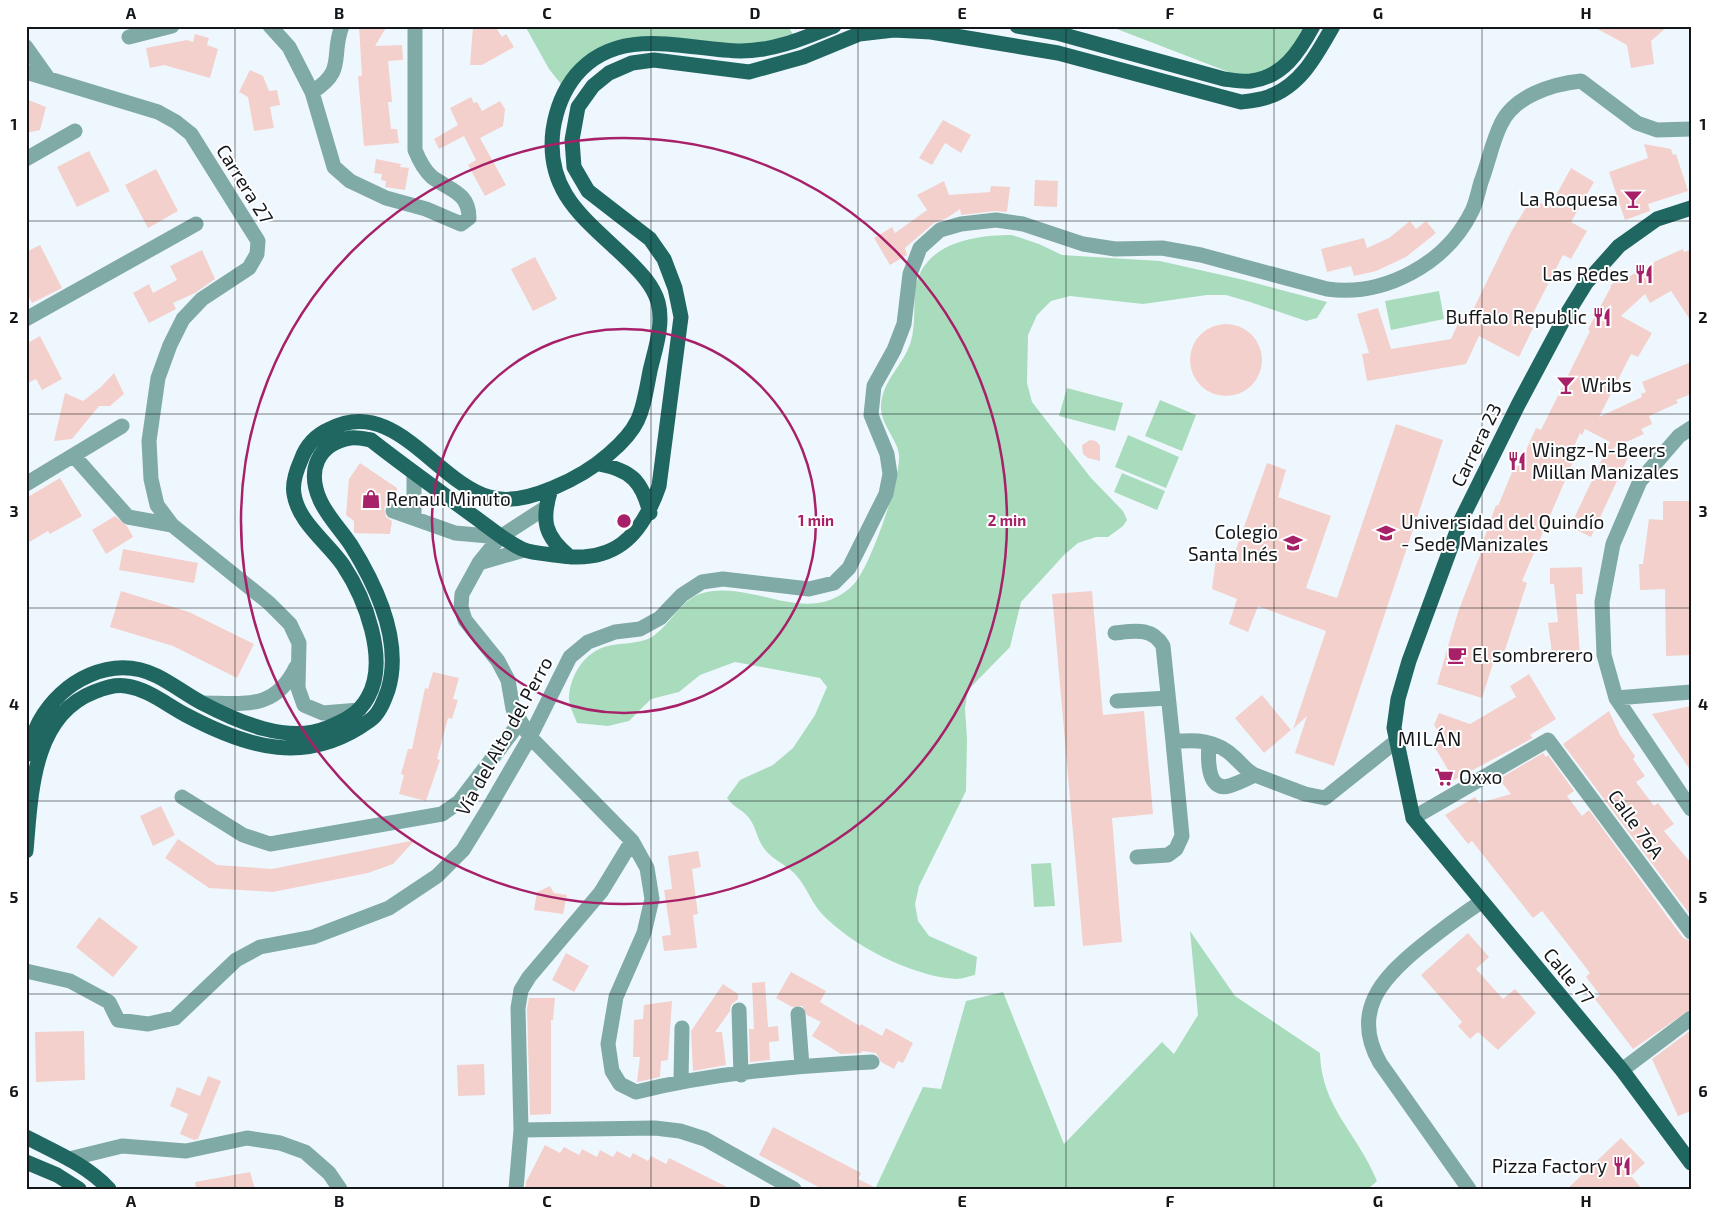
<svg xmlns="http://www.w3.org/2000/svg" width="1717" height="1215" font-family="'Exo 2',sans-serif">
  <rect width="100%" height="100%" fill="#eff7fe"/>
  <path fill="#a9dcbd" d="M525,26H788L797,41L772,48L660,42L600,55L565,89L549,69Z
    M1109,26H1313L1294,59L1252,81Z
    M1012,235L1039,244L1062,255L1160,261L1244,280L1327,302L1317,318L1306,321L1250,302L1226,295H1207L1143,304L1070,296L1051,301L1037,315L1028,335L1027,383L1032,402L1091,478L1123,511L1127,520L1123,526L1108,537H1096L1078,543L1064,555L1021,602L1010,647L968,690L965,708L967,739L966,791L919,886L915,904L918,921L929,936L977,957L975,975C969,976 962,979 957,979C913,977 851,945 822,914C811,902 806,885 794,873C786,865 774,860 767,852C757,842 757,828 749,818C743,810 733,807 727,798L740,780L773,765L793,748L815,715L827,687L820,678L735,662L700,675L679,692L651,699L629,721L608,726L577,723C574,715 568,704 569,696C571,674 584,654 604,647C619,642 638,645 652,637C671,624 681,599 703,593C754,579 809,630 854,584C870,567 901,479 899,455C898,440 880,424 881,406C882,380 904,365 911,341C916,324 913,303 916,285C926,242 976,235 1012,235Z
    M1439,291L1444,319L1391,330L1385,301Z
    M1067,388L1123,403L1115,431L1059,416Z
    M1160,400L1196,415L1182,451L1145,436Z
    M1128,435L1179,457L1166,488L1115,467Z
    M1122,473L1165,491L1157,510L1114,492Z
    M1051,863L1055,906L1034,907L1031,864Z
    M1190,931L1235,996L1320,1053C1321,1107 1358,1134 1377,1181L1368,1189H875L923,1087L941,1089L966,1001L1003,992L1064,1144L1162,1042L1174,1054L1198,1015Z"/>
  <path fill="#f3d0cb" d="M359,26H387L375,46L402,45L403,60L388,61L392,102H388L391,129H397L399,143L364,146L358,76H362Z
    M473,26H495L502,37L506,34L514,47L482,65H470Z
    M1592,26H1668L1651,41L1654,64L1631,68L1627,45Z
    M195,34L209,38L207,45L218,49L210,78L164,65L150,68L146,48L187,40L193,42Z
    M250,70L263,76L269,91L277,90L280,105L270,107L274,128L254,131L248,97L239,92Z
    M471,97L474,103L477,102L482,111L500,101L505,109L503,126L480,138L506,185L485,196L468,165L476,160L464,136L439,149L434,139L458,125L450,108Z
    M26,99L46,107L40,130L26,133Z
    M943,120L971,135L961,153L945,143L932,165L919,158Z
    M1644,144L1671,149L1673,155L1676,154L1688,191L1648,204L1650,211L1625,220L1609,172L1648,158Z
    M89,151L110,191L77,207L57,167Z
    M376,159L401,164L400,167L409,168L405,190L385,187L386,181L381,180L382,174L374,173Z
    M1571,168L1594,182L1571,222L1587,231L1571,259L1563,255L1527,325L1533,328L1519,357L1479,336L1466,364L1367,381L1362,354L1369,353L1357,314L1378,308L1391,349L1451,339L1461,317L1468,320L1511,232L1532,198L1549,208Z
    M156,169L178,211L148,228L125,185Z
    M1035,180L1058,181L1057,207L1034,206Z
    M944,181L949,195L990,192L991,186L1010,187L1007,212L995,211L961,215L960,209L947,218L934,223L905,248L907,255L890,265L874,238L892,227L895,233L927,210L917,195Z
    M1410,221L1416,229L1426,221L1436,233L1406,257L1376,271L1354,276L1351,266L1327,272L1321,249L1364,238L1367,248L1389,238Z
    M40,245L62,288L32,303L26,292V252Z
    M1683,249L1684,252L1691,250V321L1671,291L1650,303L1645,294L1621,316L1652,333L1638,357L1631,354L1599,417L1642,397L1641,394L1646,392L1642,382L1691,362V394L1676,400L1678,403L1649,416L1652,424L1641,429L1644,434L1613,448L1629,455L1591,537L1570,527L1610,442L1585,429L1582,435L1580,433L1568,460L1573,462L1522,581L1527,583L1503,656L1496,654L1482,698L1437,684L1458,612L1482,550H1480L1496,505L1498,506L1515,465L1519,466L1536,428L1541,430L1590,331L1588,329L1611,287L1610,286L1620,277L1623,280L1656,261Z
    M202,250L215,279L195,293L173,303L176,309L149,323L133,293L149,284L153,293L177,280L170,266Z
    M535,257L557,299L533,311L511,269Z
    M1190 360a36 36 0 1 1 72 0a36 36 0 1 1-72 0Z
    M40,336L62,379L42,390L36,379L26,384V344Z
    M114,373L124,394L110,406H99L72,439L54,441L65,393L83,401L101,387Z
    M1396,424L1443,440L1334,766L1295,753L1307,716L1293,729L1326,631L1258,606L1248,632L1229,624L1237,599L1212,589L1216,558L1231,563L1267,463L1286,470L1278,497L1331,516L1306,588L1337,598Z
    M1090,440L1096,441L1100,446V461L1088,458L1083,454L1082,445Z
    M360,463L397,488L395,502L387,504L384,508L386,517L392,521L390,534L354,533V521L346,515L349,479Z
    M60,478L82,516L50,534L48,531L26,544V498Z
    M1663,501H1691V655L1666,656L1665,589L1640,590L1639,564H1643L1649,519L1663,520Z
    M115,516L127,526L133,537L106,554L92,530Z
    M123,549L198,563L194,583L119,570Z
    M1582,567L1583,594H1576L1580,657L1553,661L1548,623L1558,622L1554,584H1550V568Z
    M121,591L189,612L254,644L237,678L173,646L110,627Z
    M1092,591L1103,715L1144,711L1153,814L1112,818L1122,942L1083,946L1052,594Z
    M433,672L459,678L453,699L458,700L452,719L448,718L437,759L440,760L426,801L399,794L404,775L401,774L408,749H412L425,688L428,689Z
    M1529,674L1556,719L1530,735L1533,738L1454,780L1434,746L1443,740L1434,725L1439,713L1470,724L1516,697L1510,686Z
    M1262,695L1291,730L1264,753L1235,718Z
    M1691,706V771L1652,714Z
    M1609,711L1620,735L1635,756L1633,759L1645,776L1636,782L1654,806L1658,803L1674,824L1664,831L1691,863V916L1563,744Z
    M1543,753L1546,757L1548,755L1574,791L1567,796L1582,816L1589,810L1683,938L1691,941V1009L1633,1049L1595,999L1600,995L1586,977L1590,973L1542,911L1533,918L1472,841L1468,844L1445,815L1475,797L1479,803L1511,794L1499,779Z
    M161,806L175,835L153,846L140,816Z
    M178,839L217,865L272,869L415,840L393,864L368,873L273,892L209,888L165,858Z
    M698,851L701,867L692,869L698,914L693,915L697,948L664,951L662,936L671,935L664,890L672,889L668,856Z
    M550,886L554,893L567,895L563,914L534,910L537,892Z
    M99,917L138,947L113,977L76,947Z
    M1468,933L1489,957L1476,969L1503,999L1515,989L1536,1013L1498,1050L1478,1032L1470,1039L1458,1026L1462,1022L1421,975Z
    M566,953L589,966L574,992L552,980Z
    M791,972L826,991L820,1002L860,1026L861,1024L882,1036L886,1028L913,1043L903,1063L898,1061L894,1069L881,1062L876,1053L862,1051L861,1053L841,1054L812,1036L821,1022L807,1015L802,1006L792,1007L776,998Z
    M765,982L768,1027L778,1026L779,1041L769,1042L770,1060L750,1062L749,1029H754L752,983Z
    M723,984L738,994V999L731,1005L730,1011L715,1032H722L726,1065L693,1071L691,1031Z
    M529,998H555L553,1020H551V1114L530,1115L527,1009Z
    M672,1001L668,1060L661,1061L660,1077L637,1082L640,1057H633L634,1020L643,1019L644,1005Z
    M1691,1030V1111L1678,1116L1652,1059Z
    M84,1031L85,1080L36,1082L35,1032Z
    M484,1064L485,1095L458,1096L457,1065Z
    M208,1076L221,1081L198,1139L194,1140L180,1134L188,1114L170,1106L177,1087L200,1096Z
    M773,1127L861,1173L858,1179L878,1189H822L759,1155Z
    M1621,1138L1645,1163L1631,1176L1642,1189H1567Z
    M545,1145L560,1153L564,1147L579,1155L582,1149L597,1157L600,1150L613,1157L617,1151L630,1158L633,1153L648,1161L651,1156L666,1164L669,1158L731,1189H525L526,1182Z
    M250,1172L255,1189H196L195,1182Z"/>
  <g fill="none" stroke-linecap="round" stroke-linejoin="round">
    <path stroke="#80aaa5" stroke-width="15" d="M270,26L289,47L312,92L334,167L350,181L386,198L426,209L461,224L469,218C469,192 449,190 432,177C424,170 419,160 415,150V26
      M129,37L172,26
      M26,47L48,78
      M26,72L158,112L176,122L191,134L258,241L257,254L249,268L202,299L183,319L170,345L158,378L149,441L151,479L157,505L172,525L269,603L290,624L299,643L298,688L304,705L323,713L359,710
      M312,92C347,70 330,57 342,26
      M26,159L75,131
      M26,319L196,224
      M1691,428L1679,436L1640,481L1613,544L1602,602L1604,655L1616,698L1691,809
      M74,456L128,517L172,525
      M414,473V517
      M26,484L122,426
      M545,508L500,537L479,563L462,594L461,607L465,620L498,661L508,680L513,709L530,737L632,841L647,868L652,899L644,933L616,997L608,1044L612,1071L620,1084L636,1092C712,1073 793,1066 872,1062
      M393,511L455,533L500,537
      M479,563L524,550
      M1115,633C1134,631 1152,627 1163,646L1173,742C1195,739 1217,740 1234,757C1241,763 1246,771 1255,775L1305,794L1325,798L1395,742
      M1616,698L1691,692
      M1117,701L1168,698
      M202,703C244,703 275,711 296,667
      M1209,743C1208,756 1206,792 1229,786C1237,784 1246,779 1255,775
      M182,797L243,835L270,844L442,814L459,802L520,722
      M1413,818L1548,740L1691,932
      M1137,857L1168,855L1176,849L1182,836L1173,742
      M26,971L70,981L109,1002L118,1020L148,1024L175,1018L236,960L260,947L313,937L389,908L437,876L463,850L487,811L530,737L570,657L588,642L615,632L640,629L660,618L682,595L702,582L723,579L809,589L834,583L849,568L886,494L890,474L887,454L871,415L874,386L894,350L904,324L910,274L920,248L940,230L961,224L996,220L1023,224L1083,244L1115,249L1162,248L1201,255L1327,289C1384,297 1446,264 1472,211C1476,203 1478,192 1481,182C1488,164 1492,142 1501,124C1514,96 1552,84 1581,81L1637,123L1657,130L1691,129
      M739,1010L741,1075
      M798,1014L802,1066
      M1622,1070L1691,1018
      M681,1081L682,1028
      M521,1130L655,1128L680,1131L705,1139L794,1189
      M69,1159L122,1146L186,1151L247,1138L280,1143L305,1152L329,1173L340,1189
      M516,1189L521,1130L518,1008L521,990L529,977L601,892L632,841
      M1469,1189L1380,1063C1351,1012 1381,979 1420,947C1440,931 1460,916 1481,902"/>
    <path stroke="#206762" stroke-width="15" d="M1017,26L1057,33L1224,79C1232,80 1243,82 1251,81C1283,77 1299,52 1313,26
      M1691,208L1657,219L1619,246L1586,283L1565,317L1518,405L1461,520L1409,661L1398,699L1394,728L1413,818L1622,1070L1691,1163
      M599,464C631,470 642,481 650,513
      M551,489C541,520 544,536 570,557
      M26,755C30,744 34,732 39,722C62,680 112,654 157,676C173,684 187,695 202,703C238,722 288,744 327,728C344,721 359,714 368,697C389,660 365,598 343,565C328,543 298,522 294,494C292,483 297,469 301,460C306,446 316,435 330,429C394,396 435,481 489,497C524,508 583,477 609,454C642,426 642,412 650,371C655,349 664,325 658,302C653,285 640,272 628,260C587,220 545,194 553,130C556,110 563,91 576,75C619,24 686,50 741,51C774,51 804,38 834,26
      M26,851C31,795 32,716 94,692C104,688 115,684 126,686C148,689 167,705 186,715C248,748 307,766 369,721C379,715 384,701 388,690C403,641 376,585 351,545C341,530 327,516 320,500C307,471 317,444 350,438C357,437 365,439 371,440C404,466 438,490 472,515C489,527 503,540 522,549C531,553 545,554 555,555C613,565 641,538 659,486L681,317L675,288L664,259L650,239L588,191L574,167L572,140L578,107L593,86L609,73L632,63L654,60L749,72L803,57L859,34L894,30L931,32L1058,53L1241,102C1250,101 1260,100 1268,97C1301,86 1317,54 1333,26
      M26,1137C55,1152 87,1165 109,1189
      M26,1162L57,1175L79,1189"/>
  </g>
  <path fill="none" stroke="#14171a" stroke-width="1" stroke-opacity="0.55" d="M235,26V1189M443,26V1189M651,26V1189M858,26V1189M1066,26V1189M1274,26V1189M1482,26V1189M26,221H1691M26,414H1691M26,608H1691M26,801H1691M26,994H1691"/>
  <g fill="none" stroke="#a72169" stroke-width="2.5">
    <circle cx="624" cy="521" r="192"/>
    <circle cx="624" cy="521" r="383"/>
  </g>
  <defs>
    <g id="bar-bare" transform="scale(1.5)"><path d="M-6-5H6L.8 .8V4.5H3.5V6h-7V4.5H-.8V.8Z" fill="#a72169" stroke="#fff" stroke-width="2.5" paint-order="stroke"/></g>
    <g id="restaurant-bare" transform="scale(1.5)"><path d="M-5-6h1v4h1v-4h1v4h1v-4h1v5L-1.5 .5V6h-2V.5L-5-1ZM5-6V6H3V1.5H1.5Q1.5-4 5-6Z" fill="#a72169" stroke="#fff" stroke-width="2.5" paint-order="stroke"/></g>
    <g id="shop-bare" transform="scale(1.5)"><path d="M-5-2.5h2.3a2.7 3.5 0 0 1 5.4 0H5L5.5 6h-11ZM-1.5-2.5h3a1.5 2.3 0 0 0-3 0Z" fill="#a72169" stroke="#fff" stroke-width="2.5" paint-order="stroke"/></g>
    <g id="university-bare" transform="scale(1.5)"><path d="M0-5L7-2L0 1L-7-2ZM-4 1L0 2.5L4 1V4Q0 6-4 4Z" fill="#a72169" stroke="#fff" stroke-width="2.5" paint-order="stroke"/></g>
    <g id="school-bare" transform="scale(1.5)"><path d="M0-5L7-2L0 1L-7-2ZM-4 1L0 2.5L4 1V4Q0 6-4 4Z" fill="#a72169" stroke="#fff" stroke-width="2.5" paint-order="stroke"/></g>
    <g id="cafe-bare" transform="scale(1.5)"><path d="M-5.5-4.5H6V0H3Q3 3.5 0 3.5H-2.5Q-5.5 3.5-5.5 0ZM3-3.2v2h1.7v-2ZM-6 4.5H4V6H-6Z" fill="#a72169" stroke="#fff" stroke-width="2.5" paint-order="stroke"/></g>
    <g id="supermarket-bare" transform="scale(1.5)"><path d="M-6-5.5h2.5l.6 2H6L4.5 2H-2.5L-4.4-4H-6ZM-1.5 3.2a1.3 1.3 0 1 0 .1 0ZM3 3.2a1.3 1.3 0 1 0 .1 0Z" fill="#a72169" stroke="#fff" stroke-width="2.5" paint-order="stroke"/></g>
  </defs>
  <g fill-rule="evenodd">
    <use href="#bar-bare" x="1633" y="199"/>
    <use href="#restaurant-bare" x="1644" y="274"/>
    <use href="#restaurant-bare" x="1602" y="317"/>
    <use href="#bar-bare" x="1566" y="385"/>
    <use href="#restaurant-bare" x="1517" y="461"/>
    <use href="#shop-bare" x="371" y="499"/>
    <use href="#university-bare" x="1386" y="533"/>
    <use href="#school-bare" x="1293" y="543"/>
    <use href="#cafe-bare" x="1457" y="655"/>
    <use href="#supermarket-bare" x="1444" y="777"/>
    <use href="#restaurant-bare" x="1622" y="1166"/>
  </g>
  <g text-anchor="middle" stroke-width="4" stroke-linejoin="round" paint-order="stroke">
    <g font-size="19" fill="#14171a" stroke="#fff">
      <text transform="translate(245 184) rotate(58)" y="7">Carrera 27</text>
      <text transform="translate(1476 445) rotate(-64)" y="7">Carrera 23</text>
      <text transform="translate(504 736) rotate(-61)" y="7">Vía del Alto del Perro</text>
      <text transform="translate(1636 824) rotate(54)" y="7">Calle 76A</text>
      <text transform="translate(1569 976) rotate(50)" y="7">Calle 77</text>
    </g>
    <g font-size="19" fill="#14171a" stroke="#fff" text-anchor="start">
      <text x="1618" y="206" text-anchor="end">La Roquesa</text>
      <text x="1629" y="281" text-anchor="end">Las Redes</text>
      <text x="1587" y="324" text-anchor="end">Buffalo Republic</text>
      <text x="1581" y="392">Wribs</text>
      <text x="1532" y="457">Wingz-N-Beers<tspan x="1532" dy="22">Millan Manizales</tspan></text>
      <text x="386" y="506">Renaul Minuto</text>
      <text x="1401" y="529">Universidad del Quindío<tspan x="1401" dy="22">- Sede Manizales</tspan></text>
      <text x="1278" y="539" text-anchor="end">Colegio<tspan x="1278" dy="22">Santa Inés</tspan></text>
      <text x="1472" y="662">El sombrerero</text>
      <text x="1459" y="784">Oxxo</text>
      <text x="1607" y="1173" text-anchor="end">Pizza Factory</text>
    </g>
    <g font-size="20" letter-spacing="1" fill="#14171a" stroke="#fff">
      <text x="1430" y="746">MILÁN</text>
    </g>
  </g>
  <circle cx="624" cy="521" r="8" fill="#a72169" stroke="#fff" stroke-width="2.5"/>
  <g font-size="15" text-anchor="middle" font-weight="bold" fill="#a72169" stroke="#fff" stroke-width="4" stroke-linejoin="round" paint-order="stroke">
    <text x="816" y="526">1 min</text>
    <text x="1007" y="526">2 min</text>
  </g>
  <rect width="1717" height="1215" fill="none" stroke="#ffffff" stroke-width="55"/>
  <rect x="28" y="28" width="1662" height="1160" fill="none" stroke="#14171a" stroke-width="2"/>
  <g font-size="16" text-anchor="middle" font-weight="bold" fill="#14171a">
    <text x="131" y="19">A</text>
    <text x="339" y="19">B</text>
    <text x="547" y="19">C</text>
    <text x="755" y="19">D</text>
    <text x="962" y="19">E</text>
    <text x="1170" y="19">F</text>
    <text x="1378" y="19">G</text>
    <text x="1586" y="19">H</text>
    <text x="14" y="130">1</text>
    <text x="1703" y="130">1</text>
    <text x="14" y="323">2</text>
    <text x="1703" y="323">2</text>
    <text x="14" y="517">3</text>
    <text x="1703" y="517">3</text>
    <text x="14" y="710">4</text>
    <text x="1703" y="710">4</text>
    <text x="14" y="903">5</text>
    <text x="1703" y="903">5</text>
    <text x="14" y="1097">6</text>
    <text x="1703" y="1097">6</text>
    <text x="131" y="1207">A</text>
    <text x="339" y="1207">B</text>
    <text x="547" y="1207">C</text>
    <text x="755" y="1207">D</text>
    <text x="962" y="1207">E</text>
    <text x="1170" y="1207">F</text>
    <text x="1378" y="1207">G</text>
    <text x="1586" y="1207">H</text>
  </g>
</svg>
